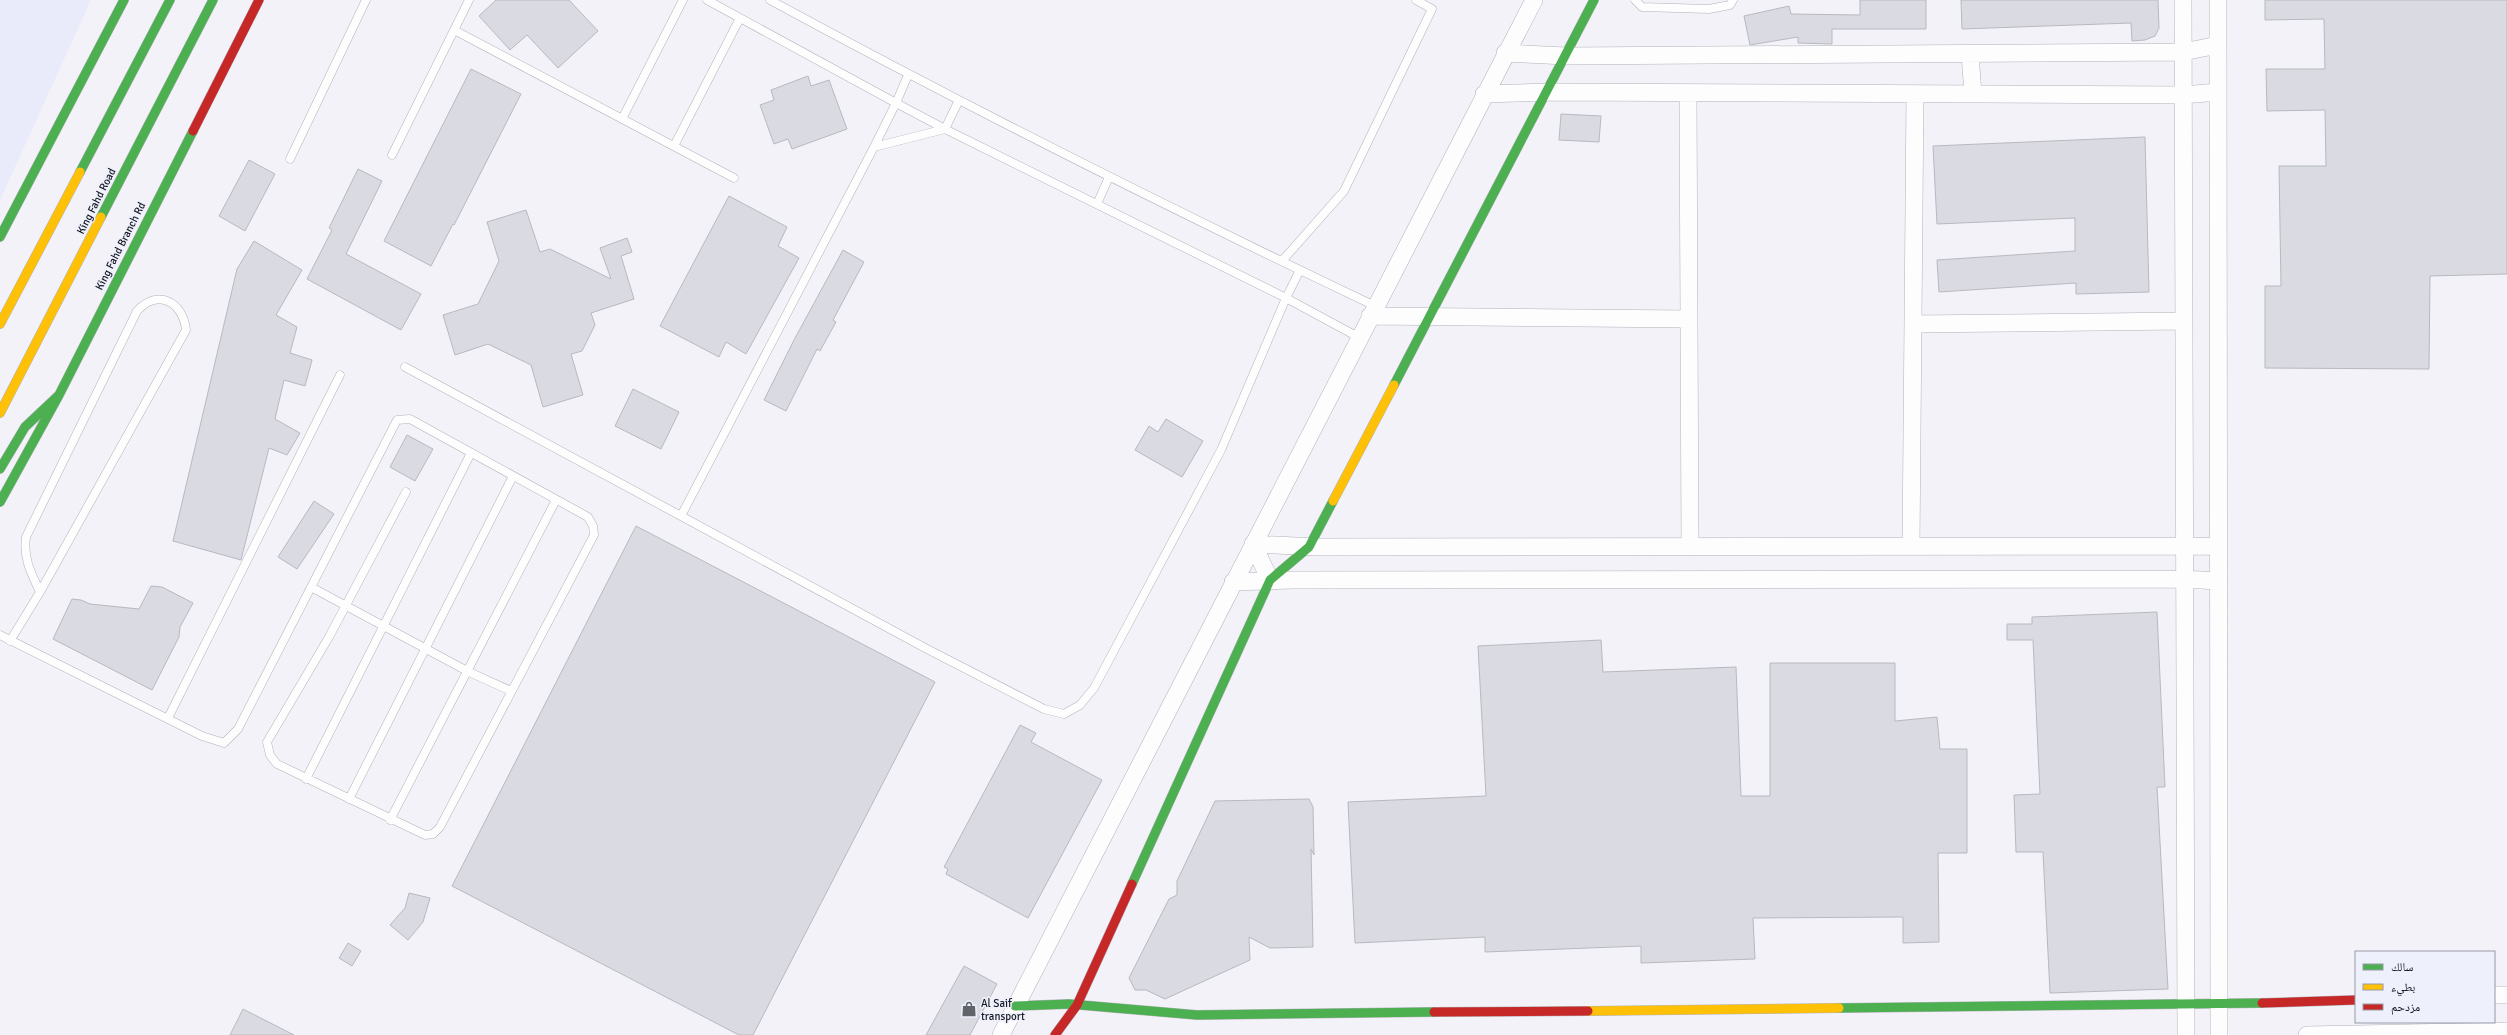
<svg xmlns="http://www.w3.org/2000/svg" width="2507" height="1035" font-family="Signika,'Noto Naskh Arabic',sans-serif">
  <rect width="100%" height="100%" fill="#f2f2f8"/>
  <path fill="#eaebfa" d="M0,0H91L0,200Z"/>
  <path fill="#d9dae2" stroke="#b8b9c0" d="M496,0H569L598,31L558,68L527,35L510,50L479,16Z
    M1860,0H1926V29H1832V44L1798,43V37L1750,45L1744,16L1789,6L1791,14L1860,15Z
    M1961,0H2158L2159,28L2155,36L2145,40L2132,41L2131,23L1962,29Z
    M2265,0H2507V274L2430,276L2429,369L2265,368V286H2281L2279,166H2326L2325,110L2267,111L2266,69H2325L2324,19L2265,20Z
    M471,69L521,94L454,225L453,224L431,266L384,241Z
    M808,76L811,86L829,80L847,129L792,149L788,139L774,144L760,105L774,100L771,90Z
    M1561,114L1601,116L1599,142L1559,140Z
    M2145,137L2149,292L2076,294V283L1939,292L1937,260L2075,251V218L1937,224L1933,146Z
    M249,160L275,174L245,231L219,216Z
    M358,169L382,181L346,254L421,294L401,330L307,279L332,230L329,228Z
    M729,196L787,227L778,246L799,258L746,354L726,342L719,357L660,326Z
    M526,210L540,252L550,249L611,279L600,248L627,238L632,252L621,256L634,299L591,313L595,325L582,351L571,354L583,395L543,407L531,365L488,344L455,355L443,315L478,304L499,261L487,222Z
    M254,241L302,270L276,315L297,327L290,353L312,360L305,386L284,380L275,419L300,433L287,455L269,448L241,560L173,541L237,269Z
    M843,250L864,262L833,320L836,322L820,351L817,349L786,411L764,400L794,340Z
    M633,389L679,412L661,449L615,426Z
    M1166,419L1203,441L1182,477L1135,450L1149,426L1158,432Z
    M407,435L433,449L415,481L390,467Z
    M314,501L334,514L297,569L278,557Z
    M636,526L935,682L753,1035H739L452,886Z
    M151,586L162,587L193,603L180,627L179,637L152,690L53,639L72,599L81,600L90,604L139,609Z
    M2157,612L2165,787H2157L2168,989L2050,993L2043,852H2016L2014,795L2040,794L2033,640H2007V624H2032V617Z
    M1601,640L1603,672L1736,667L1741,796H1770V663H1895V721L1937,717L1940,749H1967V853H1938L1939,942L1903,943V917L1753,918L1755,959L1641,963V946L1485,952V937L1355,943L1348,802L1486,796L1478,646Z
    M1020,725L1036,733L1031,742L1102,780L1028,918L946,874L948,869L944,867Z
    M1309,799L1313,807L1314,855L1311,849L1313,947L1270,948L1249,937L1250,960L1165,999L1146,990H1135L1129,978L1169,899L1177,895V881L1215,801Z
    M409,893L430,898L423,922L408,940L390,925L405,908Z
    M348,943L361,951L352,966L339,958Z
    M964,966L997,984L970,1035H926Z
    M243,1009L294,1035H230Z"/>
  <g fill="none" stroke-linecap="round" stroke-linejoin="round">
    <g stroke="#b2b3ba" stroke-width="9">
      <path id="lane" d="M707,0L896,103L874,147
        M770,0C969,108 1171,209 1375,306
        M1635,0L1642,7L1709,9L1730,5L1733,0
        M454,30L734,178
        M908,75L896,103L945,129L959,100
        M622,119L683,0
        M674,146L740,18
        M392,155L469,0
        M290,159L366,0
        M1097,204L1109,177
        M1282,261L1344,191L1432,9L1416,0
        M405,367L681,516L874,147L945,129L1286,298L1360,338
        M681,516L927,649L1044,709L1064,714L1080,705L1094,688L1221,450L1286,298L1300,270
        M311,587L469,672L511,691
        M0,635L202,736L224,743L238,729L397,420L410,419L588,517L593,526L594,535L440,827L433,834L425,835L277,764L270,755L267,742L329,637L406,492
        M10,641L40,592L186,330C183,302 158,288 137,311L26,537C23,558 31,573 40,592
        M168,718L340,375
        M306,779L471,453
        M349,799L513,476
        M390,820L556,500"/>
    </g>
    <g stroke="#b2b3ba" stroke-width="18">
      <path id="street" d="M2183,0L2186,1035
        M2218,0L2219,1035
        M1505,53L1566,56L2183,52L2218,45
        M1970,54L1973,94
        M1688,93L1690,547
        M1484,94L1548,92L2183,95L2218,92
        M1370,316L1689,319
        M1913,324L2184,321
        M1911,546L1915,94
        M1270,580L1253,544L1317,547L2218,546
        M1233,582L1292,580L2184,579L2218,581
        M2494,995H2507
        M1001,1035L1534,0
        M2307,1035L2507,1031"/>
    </g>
    <g stroke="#b2b3ba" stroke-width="10">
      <path id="fast" d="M80,172L170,0
        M101,217L213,0
        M0,237L124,0
        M1394,385L1594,0
        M0,469L25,427L59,395
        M0,502L59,395L193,131
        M1132,884L1270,580L1309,547L1333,501
        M1015,1006L1069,1004L1197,1015L1434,1012
        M1839,1008L2262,1003"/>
    </g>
    <g stroke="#b2b3ba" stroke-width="10">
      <path id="slow" d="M0,324L80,172
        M0,413L101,217
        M1333,501L1394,385
        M1588,1011L1839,1008"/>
    </g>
    <g stroke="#b2b3ba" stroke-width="10">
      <path id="jam" d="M193,131L259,0
        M2262,1003L2356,1000
        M1434,1012L1588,1011
        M1055,1035L1077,1005L1132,884"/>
    </g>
    <use href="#lane" stroke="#fdfdfe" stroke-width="8"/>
    <use href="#street" stroke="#fdfdfe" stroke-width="17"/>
    <use href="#fast" stroke="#4caf50" stroke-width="9"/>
    <use href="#slow" stroke="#ffc107" stroke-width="9"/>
    <use href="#jam" stroke="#c62828" stroke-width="9"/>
  </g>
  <defs>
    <g id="shop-bare" transform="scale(1.2)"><path d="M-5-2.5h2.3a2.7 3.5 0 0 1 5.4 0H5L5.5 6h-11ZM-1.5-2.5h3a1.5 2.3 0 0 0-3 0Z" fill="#62646c" stroke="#eef0fc" stroke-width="2.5" paint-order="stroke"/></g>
  </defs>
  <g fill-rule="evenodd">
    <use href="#shop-bare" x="969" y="1009"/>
  </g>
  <g text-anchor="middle" stroke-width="3" stroke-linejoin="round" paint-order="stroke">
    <g font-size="11" fill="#151720" stroke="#eef0fc">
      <text transform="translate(96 201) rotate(-63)" y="4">King Fahd Road</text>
      <text transform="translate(120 246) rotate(-63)" y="4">King Fahd Branch Rd</text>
    </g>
    <g font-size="11" fill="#151720" stroke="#eef0fc" text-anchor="start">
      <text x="981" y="1007">Al Saif<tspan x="981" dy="13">transport</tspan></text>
    </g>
  </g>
  <rect x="2355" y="951" width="140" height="72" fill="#eef0fc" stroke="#9799a4"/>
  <rect x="2363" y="964" width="20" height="6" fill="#4caf50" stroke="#9799a4"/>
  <text x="2391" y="971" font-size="12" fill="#151720">سالك</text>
  <rect x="2363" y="984" width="20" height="6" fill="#ffc107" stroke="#9799a4"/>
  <text x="2391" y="991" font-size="12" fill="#151720">بطيء</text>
  <rect x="2363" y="1004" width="20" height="6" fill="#c62828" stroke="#9799a4"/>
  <text x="2391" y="1011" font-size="12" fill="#151720">مزدحم</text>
</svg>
